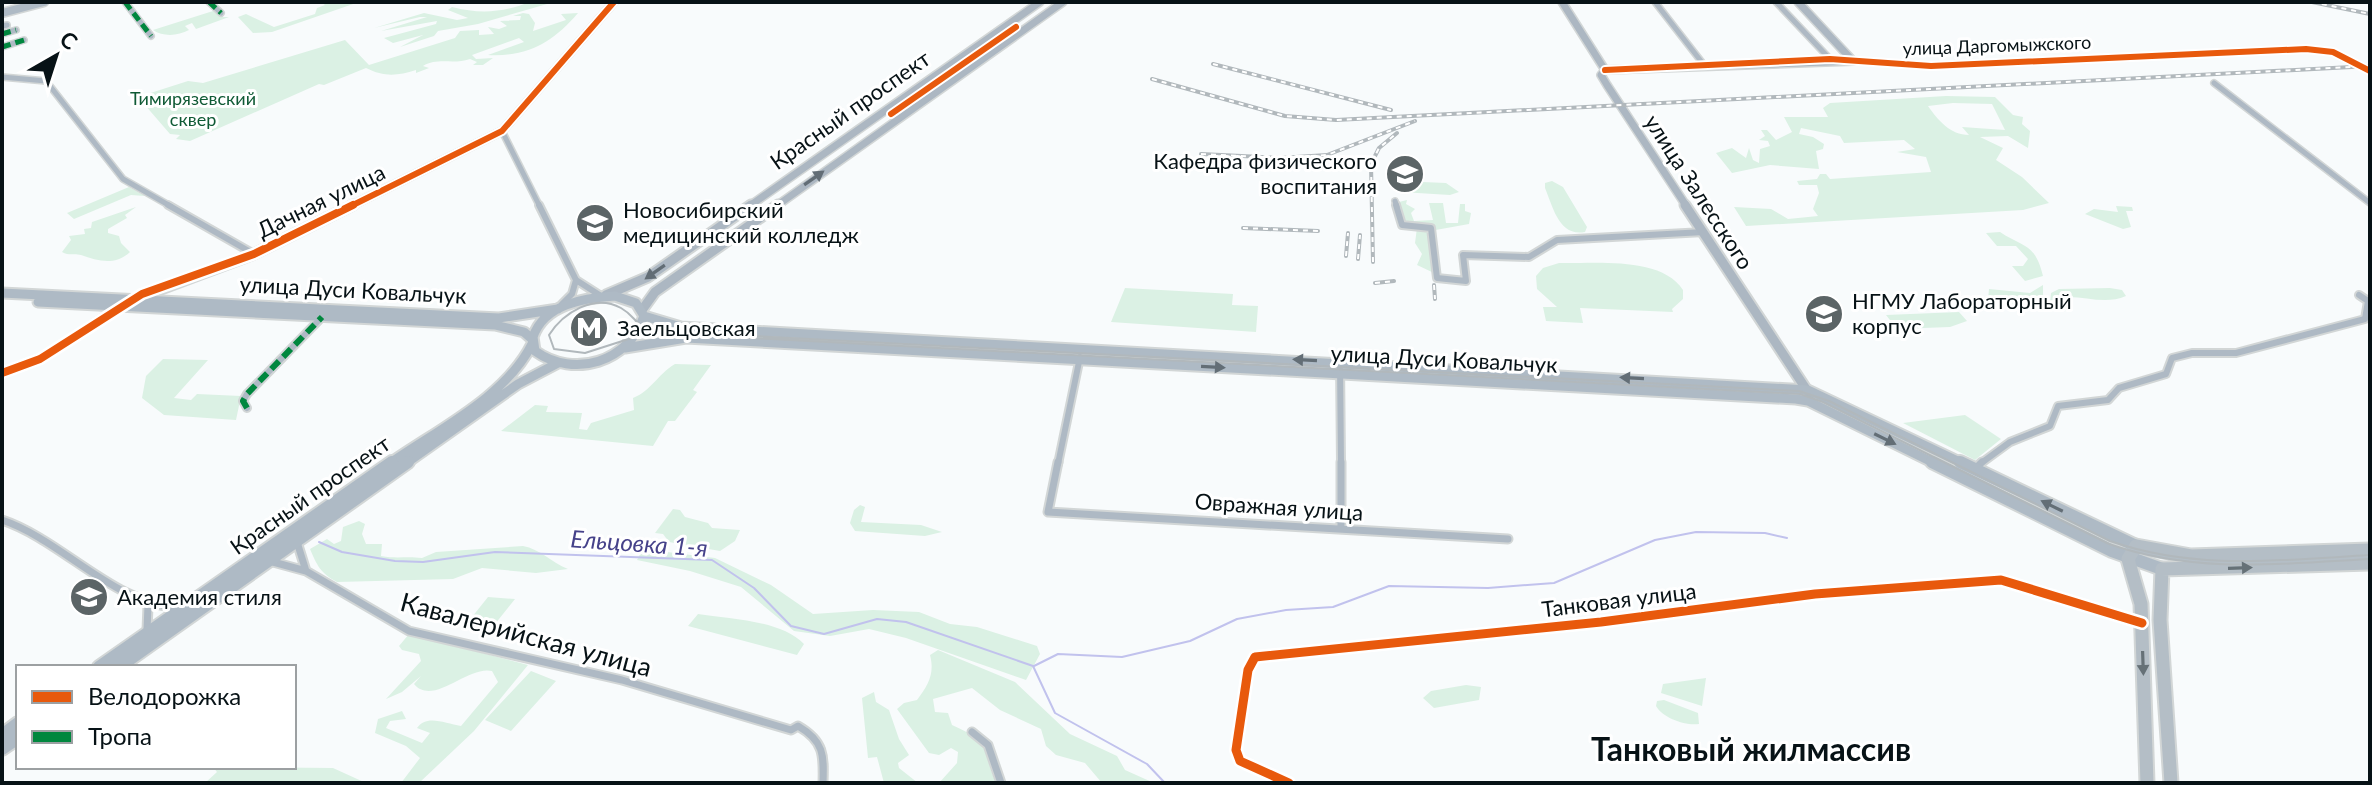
<svg xmlns="http://www.w3.org/2000/svg" width="2372" height="785" font-family="Lato,sans-serif">
  <rect width="100%" height="100%" fill="#f8fbfc"/>
  <path fill="#dbf1e4" fill-rule="evenodd" d="M321,2H359L272,32L253,33L238,17L246,14L274,27L315,14L317,8L325,5Z
    M530,2H554L478,24L438,31L434,36L400,47L423,35L393,43L384,38L436,24L437,21L381,31L427,17H420L374,28L424,13L457,20L468,18L448,10L452,7C480,14 501,13 530,2Z
    M213,11L220,17H229L196,29L192,23L185,26L189,30C178,36 163,37 153,30Z
    M523,13L529,14L535,23L533,31L566,20L561,14L578,13C553,42 529,57 488,55L524,42L519,38L472,55L476,59L493,58L483,65H473L477,62L470,59C453,65 438,57 423,66L429,68L416,73V70C397,76 384,77 366,68L324,85L319,84L190,141L176,139L180,135L170,134L138,97L188,81L203,83L345,40L369,65L455,38L460,31L479,30V35L494,34L488,27L499,29L507,26L500,21L520,20L521,16H513Z
    M1946,96L1995,97L2013,115L2023,117L2022,124L2030,131L2028,148L2008,136L1980,137L2003,148L1996,160L2022,177L2049,203L2023,210L1746,226L1734,207L1771,209L1788,219L1818,216L1813,209L1819,193L1817,185H1799L1797,181L1817,179L1820,174H1826L1830,179L1931,172L1926,157L1897,152L1915,149L1904,140L1844,143L1840,136L1801,128L1799,134L1813,137L1824,144L1823,149L1816,151L1819,169L1770,165L1732,173L1716,153L1732,148L1746,158L1749,148L1753,160L1759,163L1760,149L1770,146L1768,141L1759,140L1765,136L1761,130H1767L1776,140L1792,132L1784,117H1828L1823,108L1830,103ZM1953,103L1992,104L2005,130L1962,127L1969,135C1950,135 1938,120 1928,106Z
    M1399,181L1446,183L1459,192L1450,195L1401,192Z
    M1552,181L1563,187L1587,227L1585,232C1559,237 1553,207 1545,188V183Z
    M129,187L145,196L131,195L74,219L67,213Z
    M1407,200L1406,204L1415,209L1411,213L1414,221L1433,220L1429,203H1443L1446,223H1458L1460,204H1465V211L1471,213L1469,224L1430,231L1436,238L1435,264L1439,267L1434,273L1417,265L1422,254L1415,243L1417,228L1402,222L1399,202Z
    M2116,206L2132,207L2133,211H2126L2131,227L2123,229L2085,214L2094,209L2118,212Z
    M136,207L125,215L127,218L108,229V233L119,236L121,243L130,252C115,266 98,261 81,255C74,253 69,256 62,252L71,240L69,236L85,234L84,229L91,228L92,222Z
    M2000,232C2024,248 2035,243 2043,276L2025,281L2012,266H2023L2028,259L2016,246H1997L1986,233Z
    M1559,263C1595,264 1661,256 1683,290V299L1672,309L1673,312L1580,308L1583,323L1546,321L1543,307H1557L1537,289L1536,276L1543,268Z
    M2043,285V303L2023,306L1988,300L1989,289L2030,293Z
    M1125,288L1233,294L1232,305L1258,306L1256,332L1111,322Z
    M2110,288L2122,290L2126,296C2105,305 2086,296 2065,297L2067,311L2050,304L2051,293L2059,289Z
    M1959,312L1967,321L1950,327L1897,329L1886,315Z
    M163,359L208,360L174,398L191,400L197,394L241,396L236,420L164,415L142,398L146,376Z
    M675,364L711,365L693,390L697,392L675,421H668L653,446L501,431L535,405L548,406L546,412L582,413L579,429L587,430L591,423L634,410L633,398C651,391 657,375 675,364Z
    M1965,415L2001,439L1975,460L1903,423Z
    M860,505L865,507L861,522L921,525L942,532L925,536L855,531L850,523L854,510Z
    M673,509L680,510L685,517L708,523L712,528L740,530L735,541L720,551L669,542L663,534L655,533Z
    M359,521L365,524L362,534L366,544H382L381,556C398,559 406,556 422,558L436,552L523,546C540,549 551,562 568,569L536,573L482,568L453,579L337,582C320,573 317,565 310,549L327,539L334,544L341,541L343,527Z
    M643,549L715,558L771,585L813,614L873,610L919,612L950,624L977,627L1037,646L1040,654L1026,680L906,638L869,629L830,636L794,631L741,587L690,571L637,560Z
    M488,597L515,599L495,624L472,617Z
    M698,614C729,619 781,620 804,644L797,655L688,626Z
    M409,634L528,665L474,731L419,783H401L420,758L406,746L375,733L378,719L402,711L406,719L390,721L386,728L422,743L430,733L417,728C426,714 445,723 461,726L498,682L492,671C468,665 433,707 414,684L421,676L402,692L386,699L421,661L419,654L402,650L399,646Z
    M938,650L1015,682L1070,734L1117,756L1125,770L1154,783H1102L1085,763L1056,755L1046,746L1041,729L1000,710L972,688L933,699L935,712L948,713L952,725C995,744 980,747 996,783H939L957,763L958,752L951,748L939,755L929,753L897,709L904,703L917,700C928,685 935,674 930,655Z
    M531,671L556,681L511,731L485,720Z
    M1706,678L1702,706L1661,693L1663,684Z
    M1466,685L1481,687L1479,700L1434,708L1423,698L1431,691Z
    M874,692L876,702L889,710L899,739L909,755L898,763L899,768L918,783H884L877,757L868,758L862,698Z
    M1664,700L1698,713L1699,724C1685,726 1663,718 1656,706L1657,701Z
    M213,767L333,768L366,783H205L217,772Z"/>
  <g fill="none" stroke-linecap="round" stroke-linejoin="round">
    <path stroke="#c1c2ed" stroke-width="2" d="M319,542L342,552L395,561L423,562L495,552L712,560L754,588L791,626L824,634L877,619L906,622L1033,666L1055,713L1147,764L1165,783
      M1034,666L1058,654L1122,657L1190,641L1237,619L1286,610L1333,607L1389,586L1488,588L1554,583L1655,540L1696,532L1765,533L1787,538"/>
    <g stroke="#d2d6d6" stroke-width="8">
      <path id="street-far2" d="M125,2L151,36
        M209,2L221,13
        M1655,2L1704,65
        M1776,2L1830,59
        M2,26L7,25
        M2,34L16,30
        M2,47L24,40
        M1853,61L1931,66L2306,49L2333,52L2370,71
        M2,77L46,81L123,179L172,207
        M2214,83L2370,203
        M502,131L540,207
        M1395,201L1397,207"/>
    </g>
    <g stroke="#d2d6d6" stroke-width="10">
      <path id="street-far1" d="M168,205L254,254
        M539,205L576,280L601,296
        M1396,205L1402,225L1431,228L1437,278L1466,281L1463,255L1529,257L1557,240L1704,232
        M562,304L572,294L576,280
        M1340,362L1341,464
        M2,373L40,359L120,306
        M247,408L243,401L247,394L322,317
        M1058,464L1080,357
        M1980,464L2010,442L2050,426L2058,406L2108,400L2119,388L2166,374L2172,358L2192,353H2236L2365,319L2368,301L2359,295"/>
    </g>
    <g stroke="#d2d6d6" stroke-width="11">
      <path id="street" d="M1058,462L1048,512L1508,539
        M1341,462V529
        M1975,469L1982,462
        M2,520C62,540 116,606 178,607
        M297,542L306,571
        M273,562L306,571L409,631L622,680L791,730L798,726C824,741 824,755 823,783
        M147,630L148,606
        M972,732L988,745L1001,783
        M1289,783L1240,761L1236,750L1248,670L1255,657L1601,622L1815,594L2001,580L2142,623"/>
    </g>
    <g stroke="#d2d6d6" stroke-width="10">
      <path id="secondary-far1" d="M1562,2L1605,70L1601,75L1607,85L1687,207
        M1798,2L1853,61
        M1605,70L1853,61
        M349,207L502,131L614,2
        M748,207L1040,2
        M775,207L1063,2"/>
    </g>
    <g stroke="#d2d6d6" stroke-width="13">
      <path id="secondary" d="M1685,205L1810,395
        M606,295L648,277L751,205
        M132,300L254,254L353,205
        M642,310L655,292L778,205"/>
    </g>
    <g stroke="#d2d6d6" stroke-width="11">
      <path id="primary-far2" d="M2,13L44,2"/>
    </g>
    <g stroke="#d2d6d6" stroke-width="13">
      <path id="primary-far1" d="M2,293L499,318L558,309
        M615,296L636,303L644,316C629,362 574,379 535,351L533,337C544,304 584,298 615,296Z
        M38,302L495,325L524,332L532,339
        M644,316L681,327L1808,390L1964,464
        M625,348L686,338L1796,399L1808,401L1936,464
        M389,464C437,430 505,398 532,344
        M405,464L518,384L558,363"/>
    </g>
    <g stroke="#d2d6d6" stroke-width="16">
      <path id="primary" d="M1932,462L2112,551L2162,569
        M1960,462L2136,546
        M99,667L392,462
        M119,667L408,462
        M2,735L18,723
        M2,749L18,738"/>
    </g>
    <g stroke="#d2d6d6" stroke-width="17">
      <path id="highway" d="M2162,569L2160,620L2171,783
        M2162,569L2370,563
        M2147,783L2141,604L2128,559L2136,546L2191,556L2370,550"/>
    </g>
    <use href="#street-far2" stroke="#aeb9c4" stroke-width="5"/>
    <use href="#street-far1" stroke="#aeb9c4" stroke-width="6"/>
    <use href="#street" stroke="#aeb9c4" stroke-width="7"/>
    <use href="#secondary-far1" stroke="#acb7c2" stroke-width="7"/>
    <use href="#secondary" stroke="#acb7c2" stroke-width="9"/>
    <use href="#primary-far2" stroke="#aebac5" stroke-width="8"/>
    <use href="#primary-far1" stroke="#aebac5" stroke-width="9"/>
    <use href="#primary" stroke="#aebac5" stroke-width="12"/>
    <use href="#highway" stroke="#b4bec6" stroke-width="13"/>
    <path stroke="#b1b8bc" stroke-width="2" d="M2370,555C2282,560 2195,571 2110,541L1829,401L1799,391L657,331C634,327 637,317 621,308C594,293 563,313 549,335L554,349L585,353L638,336L677,334L1800,394L1823,402L2109,544C2195,574 2281,564 2370,559"/>
    <g stroke="#b1b8bc" stroke-width="4">
      <path id="rail" d="M2312,2L2370,14
        M1213,64L1391,110
        M1152,79L1285,116L1336,120L2370,66
        M1201,154L1280,158L1327,155L1415,121
        M1243,228L1318,231
        M1346,256L1348,233
        M1358,259L1360,235
        M1373,262L1371,164L1379,148L1397,133
        M1375,283L1394,281
        M1434,285L1435,299"/>
    </g>
    <use href="#rail" stroke="#fff" stroke-width="2" stroke-dasharray="5" stroke-linecap="butt"/>
    <path stroke="#00873e" stroke-width="5" stroke-dasharray="9 5" stroke-linecap="butt" d="M125,2L151,36
      M209,2L221,13
      M2,34L16,30
      M2,47L24,40"/>
    <path stroke="#00873e" stroke-width="6" stroke-dasharray="11 6" stroke-linecap="butt" d="M247,408L243,401L247,394L322,317"/>
    <g stroke="#fff" stroke-width="10">
      <path id="cycleway-far2" d="M1605,70L1830,59L1931,66L2306,49L2333,52L2370,71
        M891,114L1016,27
        M349,207L502,131L614,2"/>
    </g>
    <g stroke="#fff" stroke-width="13">
      <path id="cycleway-far1" d="M2,373L40,359L142,294L254,254L353,205"/>
    </g>
    <g stroke="#fff" stroke-width="14">
      <path id="cycleway" d="M1289,783L1240,761L1236,750L1248,670L1255,657L1601,622L1815,594L2001,580L2142,623"/>
    </g>
    <use href="#cycleway-far2" stroke="#e8590c" stroke-width="6"/>
    <use href="#cycleway-far1" stroke="#e8590c" stroke-width="8"/>
    <use href="#cycleway" stroke="#e8590c" stroke-width="9"/>
  </g>
  <defs><path id="oneway-solid" d="M-6-.8H1V-3.2L6.5 0L1 3.2V.8H-6Z" transform="scale(2)"/></defs>
  <g fill="#626d75">
    <use href="#oneway-solid" transform="translate(814 178) rotate(-35)"/>
    <use href="#oneway-solid" transform="translate(655 272) rotate(145)"/>
  </g>
  <g fill="#636e76">
    <use href="#oneway-solid" transform="translate(1305 360) rotate(-177)"/>
    <use href="#oneway-solid" transform="translate(1213 367) rotate(3)"/>
    <use href="#oneway-solid" transform="translate(1632 378) rotate(-177)"/>
    <use href="#oneway-solid" transform="translate(1885 439) rotate(26)"/>
    <use href="#oneway-solid" transform="translate(2052 506) rotate(-154)"/>
  </g>
  <g fill="#667177">
    <use href="#oneway-solid" transform="translate(2240 568) rotate(-2)"/>
    <use href="#oneway-solid" transform="translate(2143 663) rotate(88)"/>
  </g>
  <defs>
    <g id="university-disc" transform="scale(2)"><circle r="9.5" fill="#5b6466" stroke="#fff"/><path d="M0-5L7-2L0 1L-7-2ZM-4 1L0 2.5L4 1V4Q0 6-4 4Z" fill="#fff"/></g>
    <g id="metro-disc" transform="scale(2)"><circle r="9.5" fill="#5b6466" stroke="#fff"/><path d="M-5.5 5V-5H-3L0 0L3-5H5.5V5H3V-.5L0 4L-3-.5V5Z" fill="#fff"/></g>
  </defs>
  <g fill-rule="evenodd">
    <use href="#university-disc" x="1405" y="174"/>
    <use href="#university-disc" x="595" y="223"/>
    <use href="#university-disc" x="1824" y="314"/>
    <use href="#metro-disc" x="589" y="328"/>
    <use href="#university-disc" x="89" y="597"/>
  </g>
  <g text-anchor="middle" stroke-width="6" stroke-linejoin="round" paint-order="stroke">
    <g font-size="18" fill="#071216" stroke="#fff">
      <text transform="translate(1997 46) rotate(-2)" y="6">улица Даргомыжского</text>
    </g>
    <g font-size="18" fill="#0f5a35" stroke="#fff">
      <text x="193" y="105">Тимирязевский<tspan x="193" dy="21">сквер</tspan></text>
    </g>
    <g font-size="22" fill="#071216" stroke="#fff">
      <text transform="translate(850 110) rotate(-35)" y="8">Красный проспект</text>
      <text transform="translate(1699 192) rotate(57)" y="8">улица Залесского</text>
      <text transform="translate(321 201) rotate(-26)" y="8">Дачная улица</text>
      <text transform="translate(353 290) rotate(3)" y="8">улица Дуси Ковальчук</text>
      <text transform="translate(1444 359) rotate(3)" y="8">улица Дуси Ковальчук</text>
      <text transform="translate(310 495) rotate(-35)" y="8">Красный проспект</text>
      <text transform="translate(1279 507) rotate(4)" y="8">Овражная улица</text>
      <text transform="translate(1619 600) rotate(-7)" y="8">Танковая улица</text>
    </g>
    <g font-size="22" fill="#071216" stroke="#fff" text-anchor="start">
      <text x="1377" y="169" text-anchor="end">Кафедра физического<tspan x="1377" dy="25">воспитания</tspan></text>
      <text x="623" y="218">Новосибирский<tspan x="623" dy="25">медицинский колледж</tspan></text>
      <text x="1852" y="309">НГМУ Лабораторный<tspan x="1852" dy="25">корпус</tspan></text>
      <text x="617" y="336">Заельцовская</text>
      <text x="117" y="605">Академия стиля</text>
    </g>
    <g font-size="24" font-style="italic" fill="#46428a" stroke="#fff">
      <text transform="translate(639 544) rotate(4)" y="8">Ельцовка 1-я</text>
    </g>
    <g font-size="26" fill="#071216" stroke="#fff">
      <text transform="translate(526 635) rotate(15)" y="9">Кавалерийская улица</text>
    </g>
    <g font-size="32" font-weight="bold" fill="#071216" stroke="#fff">
      <text x="1751" y="761">Танковый жилмассив</text>
    </g>
  </g>
  <rect width="2372" height="785" fill="none" stroke="#071216" stroke-width="8"/>
  <rect x="16" y="665" width="280" height="104" fill="#ffffff" stroke="#9ca0a2" stroke-width="2"/>
  <rect x="32" y="691" width="40" height="12" fill="#e8590c" stroke="#9ca0a2" stroke-width="2"/>
  <text x="88" y="705" font-size="24" fill="#071216">Велодорожка</text>
  <rect x="32" y="731" width="40" height="12" fill="#00873e" stroke="#9ca0a2" stroke-width="2"/>
  <text x="88" y="745" font-size="24" fill="#071216">Тропа</text>
  <g transform="translate(56 56) rotate(39)" stroke="#ffffff" stroke-width="6" paint-order="stroke">
  <path d="M0-6L14 30L0 20L-14 30Z" fill="#071216"/>
  <text y="-12" font-size="22" font-weight="bold" text-anchor="middle" fill="#071216">С</text>
  </g>
</svg>
